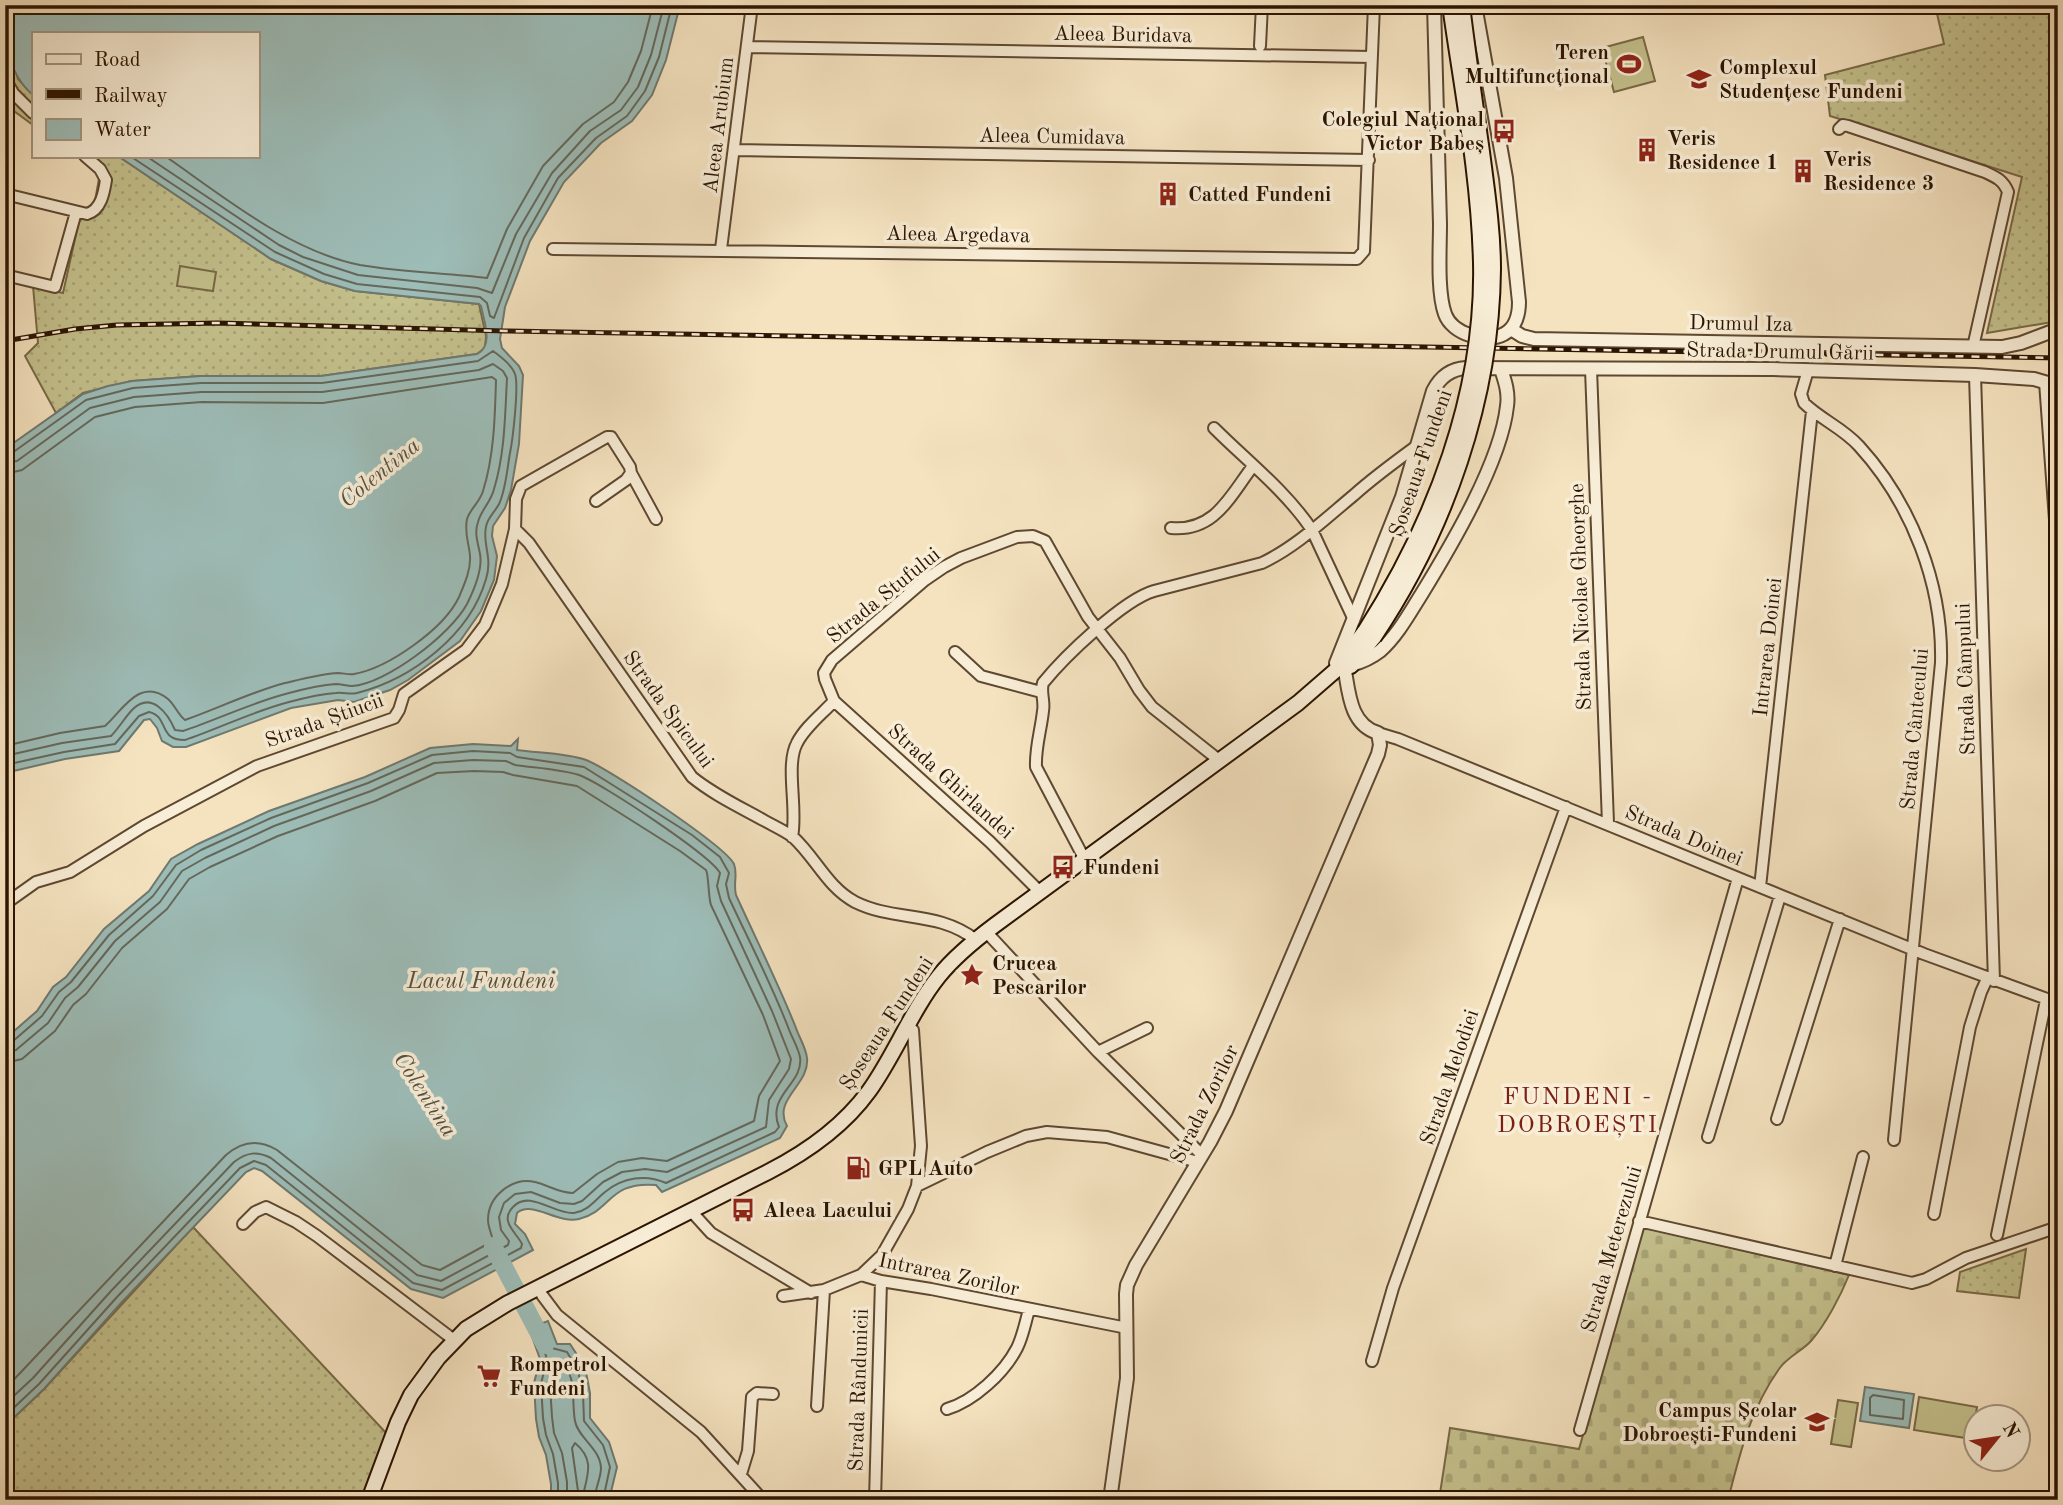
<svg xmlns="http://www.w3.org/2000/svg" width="2063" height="1505" font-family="'Old Standard TT',serif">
  <defs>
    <pattern id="grass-dots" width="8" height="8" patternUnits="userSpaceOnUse" patternTransform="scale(1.75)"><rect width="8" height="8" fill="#c4c18d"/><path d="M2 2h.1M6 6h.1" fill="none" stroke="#a9a578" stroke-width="1.8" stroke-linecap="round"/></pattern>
    <pattern id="cemetery-stones" width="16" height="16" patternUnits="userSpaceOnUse" patternTransform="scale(1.75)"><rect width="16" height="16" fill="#c4c18d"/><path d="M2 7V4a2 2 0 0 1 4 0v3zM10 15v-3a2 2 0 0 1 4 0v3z" fill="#a9a578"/></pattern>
  </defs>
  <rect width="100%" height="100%" fill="#f5e3c0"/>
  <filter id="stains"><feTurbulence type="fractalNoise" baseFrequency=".00286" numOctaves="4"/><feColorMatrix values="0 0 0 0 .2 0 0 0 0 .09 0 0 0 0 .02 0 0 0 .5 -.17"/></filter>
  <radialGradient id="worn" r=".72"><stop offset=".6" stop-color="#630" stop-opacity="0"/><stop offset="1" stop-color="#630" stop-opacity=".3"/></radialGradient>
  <path fill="url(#grass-dots)" stroke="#786a47" stroke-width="2" d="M1935,5H2058V321L1987,333L2022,177L1830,116L1825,75L1944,44Z
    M5,36L18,79L33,95V125L14,111L5,95Z
    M76,156H118L271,259L321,281L355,291L479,304L486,336L485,348L477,354L321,376H201L132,381L83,393L56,413L25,356L38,343L33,286L63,293L79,221L95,201L100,173Z
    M193,1227L388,1435L362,1500H5V1426L44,1389Z
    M2026,1249L2019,1298L1957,1291L1960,1272Z"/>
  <path fill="url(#cemetery-stones)" stroke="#786a47" stroke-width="2" d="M1642,1227L1849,1275C1841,1295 1826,1324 1811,1341C1802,1351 1787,1357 1779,1369C1750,1410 1740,1453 1728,1500H1439L1450,1428L1579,1449Z"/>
  <path fill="#c4c18d" stroke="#786a47" stroke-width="2" d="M1643,37L1655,81L1614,92L1602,48Z
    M180,266L216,272L213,291L177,286Z
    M1919,1397L1977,1407L1972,1439L1914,1430Z
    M1838,1400L1858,1403L1851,1447L1831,1444Z"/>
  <path fill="#9dbdb8" stroke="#6f796f" stroke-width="2" d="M5,5H680L666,60L652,95L632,121L601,143L564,182L530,241L505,307L500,339L502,348L519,366L523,375L519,444L511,490L505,508L493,526L492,536L497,556L494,580L481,611L460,641L408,680L390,690L354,702L338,700L291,708L186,747H173L162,741L157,728L150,719L144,720L119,751L65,759L5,773V449L83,394L108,386L132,381L201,376H321L477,354C494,346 484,321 481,306L479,304L355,291L321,281L271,259L118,156H257V33H33V95C6,72 5,39 5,5Z
    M518,739L517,750C538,753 567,753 586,760C608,768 725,846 734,864C738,875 733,883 736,895C756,939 778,983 796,1028C799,1037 806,1048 807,1058C810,1085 772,1099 787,1126L780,1138L662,1192L656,1185C608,1181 612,1211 579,1219C557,1224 532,1200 517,1213L515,1224L525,1234L533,1250L443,1298L411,1289L262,1171L254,1168L246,1172L122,1302L44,1389L5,1426V1039L37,1011L53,987L66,977L104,929L149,891L171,859L198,844L269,811L365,777L430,748L473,744L511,746Z
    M548,1321L557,1344H570L585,1367L590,1393V1418L609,1442L617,1467L609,1500H551V1484L546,1455L539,1437L536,1419L534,1383L540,1359L529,1328Z
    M1865,1387L1914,1394L1909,1428L1860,1421Z"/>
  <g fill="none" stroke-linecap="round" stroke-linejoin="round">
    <path stroke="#64685c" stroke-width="2" d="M130,156L275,252L324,274L357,284L480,297L487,303L490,316L494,318L524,238L558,178L596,138L627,116L645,91L659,57L672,5
      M146,156L279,245L303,257L358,275L477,288L492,293L516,234L552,173L590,131L621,110L638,87L651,55L664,5
      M165,156C223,196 289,251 360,265C401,272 445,273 487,278L507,229L543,166L583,124L614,102L628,82L641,51L653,5
      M5,455L12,453L86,400L133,388L201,383H322L478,361L493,351C500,356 512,365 515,374C519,385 513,438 510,453C507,469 506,489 499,504C495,512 487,518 486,527C482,544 493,557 486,579C470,635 412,679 357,693C350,695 344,692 336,693C321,694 304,698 289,702C254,711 220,728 185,740C157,740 170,717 149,712L139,716L115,744L64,752L5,765
      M5,463L17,461L90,408L134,397L201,392H322L479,370L493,364L503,371L507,378C505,415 505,453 494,489C491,502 481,510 478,522C474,533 478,543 480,554C483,570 474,590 467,604C451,634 386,684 352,686C347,686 341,684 336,684C321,685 304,689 289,693C253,702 219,719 183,731L175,730C168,714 152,691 133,709C125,717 119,728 111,736L62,743L5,756
      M5,474L22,470L95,417L135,407L202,402L323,403L492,377L496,380C495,417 494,456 483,491C480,502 470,509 467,519C464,533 469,543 470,556C471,570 464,585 459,597C444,629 388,668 354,674C349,675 343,673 338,673C321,674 302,679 285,683C251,692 219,708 185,720C178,715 175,705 168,699C140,676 122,711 105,726L60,733L5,746
      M5,1044L12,1042L42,1016L59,992L71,982L109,935L153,896L176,865L201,850L271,818L368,783L432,755L473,751L510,753L517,757L584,767L692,835L720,857L729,873L726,884L729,898C749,941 771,983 788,1027C791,1036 798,1047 800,1057C804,1084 766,1095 779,1127L775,1132L666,1183C646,1174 623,1177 605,1192C595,1200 588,1211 574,1213C555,1215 529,1189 513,1207C499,1221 516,1232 522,1244L521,1248L442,1290L413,1283L266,1165L254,1161L240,1168L117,1297L39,1384L5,1416
      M5,1053L16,1050L48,1023L65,998L78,987L115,941L160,902L182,871L205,858L274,826L371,791L434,763L473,760L506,761L515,765C536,768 559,769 579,775C600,782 710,855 720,873L717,886L721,901L772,1011L791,1059L789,1069L769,1100L766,1127L667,1172L645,1169L622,1172L603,1182L582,1201L574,1204L560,1203L531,1192L515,1194L504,1203L499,1217L501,1230L509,1241L508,1245L441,1281L417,1275L271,1158C257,1151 247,1152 234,1162L111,1291L33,1378L5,1404
      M5,1063L22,1059L55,1031L73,1005L86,994L122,948L167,909L189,879L210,867L278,836L375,801L437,773L474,771L503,772L513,775L577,786L680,851L706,870C709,876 708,896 711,905L763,1015L780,1061L759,1096L754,1121L667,1161L642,1158L618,1162L597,1174L573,1193C559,1193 548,1185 535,1182C512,1177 488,1196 488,1220C488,1227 492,1235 493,1241L440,1270L422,1265L277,1150C259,1139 242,1141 226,1155L5,1389
      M1873,1395L1904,1400L1903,1419L1870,1415V1398Z
      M575,1443C593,1458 589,1471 584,1491L582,1494L578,1491L572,1448Z
      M558,1500V1483L553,1454L546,1435L543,1418L541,1384L547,1359L539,1335L542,1331L545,1332L552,1348L567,1352L578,1371L583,1393L584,1421L603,1445L610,1467L603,1500
      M567,1500V1482L562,1453L554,1433L552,1417L550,1385L556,1362L559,1360C578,1374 571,1400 575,1421C578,1438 600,1448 601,1468C601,1478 595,1489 594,1500"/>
    <path stroke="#9dbdb8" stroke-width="18" d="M493,1246L545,1345"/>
    <g stroke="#5e4831" stroke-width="14">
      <path id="minor" d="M1260,46L1262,5
        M747,47L1372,57
        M7,82L13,93L33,113
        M1839,129L1843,125L1848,126L1985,172C1996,177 2003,180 2008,192L1973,347
        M734,150L1369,160
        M5,194L87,214C101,210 104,193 106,180L100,169L85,156
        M553,249L1357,259L1364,251L1374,5
        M721,249L752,5
        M5,275L55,287L76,212
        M1591,369L1608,823
        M1808,370L1801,394L1804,403C1820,419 1843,428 1859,446C1912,504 1943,585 1941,663L1894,1140
        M1975,375L1994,981
        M2045,382L2058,561
        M1214,428C1247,461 1286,491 1312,530L1354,620
        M631,473L656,519
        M1171,528C1215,532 1230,496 1253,466
        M515,529L529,543L692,777C714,795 740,807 765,821C774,826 785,831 793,837C816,858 827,887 855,902C895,922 937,910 976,940
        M955,652L981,676L1041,692
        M1378,733L1398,739L1924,954L2058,1003
        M792,837C798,809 785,765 797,743C805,727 822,714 834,701
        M1085,860L1036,767C1035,748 1041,730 1043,711C1045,701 1040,692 1043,683C1064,657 1123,600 1154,591L1262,563C1296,547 1325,519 1354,495C1374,477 1396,461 1418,445
        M1760,887L1812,411
        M1040,892L990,842L834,701L825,679L824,673L832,660L925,580L944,567L961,558L1017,537L1033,536L1045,541L1088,617L1120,658L1139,690L1152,707L1220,761
        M5,904L36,882L70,872L144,826L257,766L394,718L399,710L404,694L466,650L485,625L502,584L515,529L516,499L521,486L607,437H611L630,467L631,473L626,480L596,501
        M991,937L1098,1052L1202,1155
        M1098,1052L1147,1028
        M1777,1119L1840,919
        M1708,1137L1780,896
        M917,1186L987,1152L1026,1136L1047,1132L1107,1137L1198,1162
        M691,1211L711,1233L811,1293
        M1934,1214L1970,1027L1981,992L1987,979
        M1639,1221L1912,1283L1926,1279L1966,1258L2058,1227
        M243,1224L255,1212L266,1207L296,1222L317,1236L454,1340
        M1997,1235L2046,1000
        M1835,1266L1863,1157
        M861,1275L881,1281L931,1289L1127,1328
        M542,1295L557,1315L701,1432L763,1500
        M783,1296L824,1290L861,1275L882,1255L908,1209L917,1186L921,1146L913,1030
        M1372,1361L1393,1288L1566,807
        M817,1406L824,1290
        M947,1409C974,1401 1004,1373 1017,1348C1023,1336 1025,1323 1029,1310
        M1580,1430L1738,878
        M741,1474L748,1451L752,1397L757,1393L773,1394
        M875,1500L881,1281"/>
    </g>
    <g stroke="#5e4831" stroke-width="16">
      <path id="tertiary" d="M1434,5C1436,78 1438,151 1440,224C1440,249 1437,292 1445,314C1452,334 1486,344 1504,334C1516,328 1519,313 1519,302L1506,178L1475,5
        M1511,329L1522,336L1534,339L2002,347L2021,343L2058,329
        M1336,663L1402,497L1433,391C1440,377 1450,369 1466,368L1773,369L1975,375L2034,379L2058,386
        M1351,665C1362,662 1371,658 1380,651C1397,636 1409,614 1421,595C1451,546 1501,462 1507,406C1509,393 1505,381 1501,369
        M1110,1500L1127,1378L1126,1294L1127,1285L1136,1265L1210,1142L1226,1111L1378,754L1380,745L1378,733C1351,725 1349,695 1345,671"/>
    </g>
    <g stroke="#2b1401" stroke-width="18">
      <path id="secondary" d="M1351,666L1374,637
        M369,1500L398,1422L411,1395L438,1358L466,1329L508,1303L768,1172C807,1152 843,1127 869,1091C895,1055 911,1011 939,976C955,956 975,940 995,925L1298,703L1336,670L1365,631"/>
    </g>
    <use href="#minor" stroke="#f8edd6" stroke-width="10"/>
    <use href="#tertiary" stroke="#f8edd6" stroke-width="12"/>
    <use href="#secondary" stroke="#f8edd6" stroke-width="14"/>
    <g stroke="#2b1401" stroke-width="5">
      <path id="rail" d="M5,341L75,329L117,325L218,323L505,331L2058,358"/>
    </g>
    <use href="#rail" stroke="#f8edd6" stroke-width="2.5" stroke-dasharray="8" stroke-linecap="butt"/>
    <g stroke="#2b1401" stroke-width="18" stroke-linecap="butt">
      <path id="secondary-bridge" d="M1365,631C1434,523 1484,393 1481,263C1479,177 1462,90 1450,5
        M1374,637C1446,530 1492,398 1493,269C1493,230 1487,191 1482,152C1475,103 1468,54 1462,5"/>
    </g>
    <use href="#secondary-bridge" stroke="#f8edd6" stroke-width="14"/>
  </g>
  <defs>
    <g id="stadium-bare" transform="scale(1.89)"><path d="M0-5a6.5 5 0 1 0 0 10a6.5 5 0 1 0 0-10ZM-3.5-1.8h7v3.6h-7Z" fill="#8f2418" stroke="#f8edd6" stroke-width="2.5" paint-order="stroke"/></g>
    <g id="university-bare" transform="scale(1.89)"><path d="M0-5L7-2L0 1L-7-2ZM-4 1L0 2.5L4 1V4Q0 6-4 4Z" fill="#8f2418" stroke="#f8edd6" stroke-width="2.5" paint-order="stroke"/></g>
    <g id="bus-bare" transform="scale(1.89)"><path d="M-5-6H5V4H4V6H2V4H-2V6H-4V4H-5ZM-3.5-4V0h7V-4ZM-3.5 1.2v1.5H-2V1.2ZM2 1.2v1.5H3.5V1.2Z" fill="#8f2418" stroke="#f8edd6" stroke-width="2.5" paint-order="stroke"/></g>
    <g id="building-bare" transform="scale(1.89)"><path d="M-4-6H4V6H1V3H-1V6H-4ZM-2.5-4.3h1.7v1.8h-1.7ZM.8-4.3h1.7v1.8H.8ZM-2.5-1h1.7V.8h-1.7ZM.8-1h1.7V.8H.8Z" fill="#8f2418" stroke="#f8edd6" stroke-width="2.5" paint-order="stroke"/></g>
    <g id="sight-bare" transform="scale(1.89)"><path d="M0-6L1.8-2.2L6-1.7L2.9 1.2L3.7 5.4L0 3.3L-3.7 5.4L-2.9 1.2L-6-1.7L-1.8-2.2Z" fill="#8f2418" stroke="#f8edd6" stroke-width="2.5" paint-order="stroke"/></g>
    <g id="fuel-bare" transform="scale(1.89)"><path d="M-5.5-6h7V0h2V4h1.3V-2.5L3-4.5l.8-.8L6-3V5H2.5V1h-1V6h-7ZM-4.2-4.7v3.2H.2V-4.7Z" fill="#8f2418" stroke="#f8edd6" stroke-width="2.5" paint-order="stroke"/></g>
    <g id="supermarket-bare" transform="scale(1.89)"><path d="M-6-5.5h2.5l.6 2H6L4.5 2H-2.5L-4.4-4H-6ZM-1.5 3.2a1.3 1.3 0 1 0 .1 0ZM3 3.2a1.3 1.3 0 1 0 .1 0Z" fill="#8f2418" stroke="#f8edd6" stroke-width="2.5" paint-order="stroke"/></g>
    <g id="school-bare" transform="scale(1.89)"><path d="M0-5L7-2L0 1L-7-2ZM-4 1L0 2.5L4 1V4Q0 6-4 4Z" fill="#8f2418" stroke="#f8edd6" stroke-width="2.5" paint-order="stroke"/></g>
  </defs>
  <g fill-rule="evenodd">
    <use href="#stadium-bare" x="1629" y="64"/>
    <use href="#university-bare" x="1699" y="79"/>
    <use href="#bus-bare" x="1504" y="131"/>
    <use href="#building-bare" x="1647" y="150"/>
    <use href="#building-bare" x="1803" y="171"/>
    <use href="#building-bare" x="1168" y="194"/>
    <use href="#bus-bare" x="1063" y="867"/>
    <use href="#sight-bare" x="972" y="975"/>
    <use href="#fuel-bare" x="858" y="1168"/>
    <use href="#bus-bare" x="743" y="1210"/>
    <use href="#supermarket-bare" x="489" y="1376"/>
    <use href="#school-bare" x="1817" y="1422"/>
  </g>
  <g text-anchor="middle" stroke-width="7" stroke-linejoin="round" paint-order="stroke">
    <g font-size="21" fill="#2b1401" stroke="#f8edd6">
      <text transform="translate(1123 34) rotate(1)" y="7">Aleea Buridava</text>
      <text transform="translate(718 125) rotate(-83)" y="7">Aleea Arubium</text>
      <text transform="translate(1052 136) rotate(1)" y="7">Aleea Cumidava</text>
      <text transform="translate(958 234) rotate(1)" y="7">Aleea Argedava</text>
      <text transform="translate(1741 323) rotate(1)" y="7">Drumul Iza</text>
      <text transform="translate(1780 351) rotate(1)" y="7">Strada Drumul Gării</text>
      <text transform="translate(1420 463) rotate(-71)" y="7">Șoseaua Fundeni</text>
      <text transform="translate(883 595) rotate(-39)" y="7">Strada Stufului</text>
      <text transform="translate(1580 597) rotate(-92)" y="7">Strada Nicolae Gheorghe</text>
      <text transform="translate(1767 647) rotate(-84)" y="7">Intrarea Doinei</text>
      <text transform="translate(1965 679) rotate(-92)" y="7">Strada Câmpului</text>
      <text transform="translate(669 709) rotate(54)" y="7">Strada Spicului</text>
      <text transform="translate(324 720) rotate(-20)" y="7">Strada Știucii</text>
      <text transform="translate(1914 729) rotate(-85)" y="7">Strada Cântecului</text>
      <text transform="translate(951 781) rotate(42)" y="7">Strada Ghirlandei</text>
      <text transform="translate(1684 835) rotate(23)" y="7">Strada Doinei</text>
      <text transform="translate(886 1023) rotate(-57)" y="7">Șoseaua Fundeni</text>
      <text transform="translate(1449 1077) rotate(-71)" y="7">Strada Melodiei</text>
      <text transform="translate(1204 1104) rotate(-64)" y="7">Strada Zorilor</text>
      <text transform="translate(1611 1249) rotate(-74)" y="7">Strada Meterezului</text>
      <text transform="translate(949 1274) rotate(12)" y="7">Intrarea Zorilor</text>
      <text transform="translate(858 1390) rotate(-88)" y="7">Strada Rândunicii</text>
    </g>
    <g font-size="21" font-weight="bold" fill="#2b1401" stroke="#f8edd6" text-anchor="start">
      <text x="1609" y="59" text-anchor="end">Teren<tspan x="1609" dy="24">Multifuncțional</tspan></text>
      <text x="1719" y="74">Complexul<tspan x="1719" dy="24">Studențesc Fundeni</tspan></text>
      <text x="1484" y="126" text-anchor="end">Colegiul Național<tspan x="1484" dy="24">Victor Babeș</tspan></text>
      <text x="1667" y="145">Veris<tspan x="1667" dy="24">Residence 1</tspan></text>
      <text x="1823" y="166">Veris<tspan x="1823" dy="24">Residence 3</tspan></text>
      <text x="1188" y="201">Catted Fundeni</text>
      <text x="1083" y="874">Fundeni</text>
      <text x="992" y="970">Crucea<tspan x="992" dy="24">Pescarilor</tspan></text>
      <text x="878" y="1175">GPL Auto</text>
      <text x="763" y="1217">Aleea Lacului</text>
      <text x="509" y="1371">Rompetrol<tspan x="509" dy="24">Fundeni</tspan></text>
      <text x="1797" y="1417" text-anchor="end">Campus Școlar<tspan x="1797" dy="24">Dobroești-Fundeni</tspan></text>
    </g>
    <g font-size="23" font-style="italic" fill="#534f41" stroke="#f8edd6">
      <text transform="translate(379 472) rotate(-39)" y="8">Colentina</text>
      <text x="481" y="988">Lacul Fundeni</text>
      <text transform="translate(426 1094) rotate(57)" y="8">Colentina</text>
    </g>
    <g font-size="24" letter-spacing="2" fill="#7a1f14" stroke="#f8edd6">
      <text x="1578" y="1104">FUNDENI -<tspan x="1578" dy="28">DOBROEȘTI</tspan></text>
    </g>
  </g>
  <rect width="2063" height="1505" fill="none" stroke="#f5e3c0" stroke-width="28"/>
  <rect x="7" y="7" width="2049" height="1491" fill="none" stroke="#2b1401" stroke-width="3.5"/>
  <rect x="14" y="14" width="2035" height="1477" fill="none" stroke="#2b1401" stroke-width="2"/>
  <rect x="32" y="32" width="228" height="126" fill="#f8edd6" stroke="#a69681" stroke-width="2"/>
  <rect x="46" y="54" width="35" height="10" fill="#f8edd6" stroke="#a69681" stroke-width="2"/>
  <text x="94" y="66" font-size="21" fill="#2b1401">Road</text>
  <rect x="46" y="89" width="35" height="10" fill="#2b1401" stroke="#a69681" stroke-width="2"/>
  <text x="94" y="102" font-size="21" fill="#2b1401">Railway</text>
  <rect x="46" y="119" width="35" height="21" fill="#9dbdb8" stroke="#a69681" stroke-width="2"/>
  <text x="94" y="136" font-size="21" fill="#2b1401">Water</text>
  <g transform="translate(1997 1438) rotate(60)"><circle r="33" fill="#f8edd6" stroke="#a69681" stroke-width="2"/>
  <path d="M0-5L12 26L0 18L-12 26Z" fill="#8f2418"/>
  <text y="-10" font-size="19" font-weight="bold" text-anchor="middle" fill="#2b1401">N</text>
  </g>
  <rect width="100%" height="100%" filter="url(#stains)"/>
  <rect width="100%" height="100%" fill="url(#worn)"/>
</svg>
